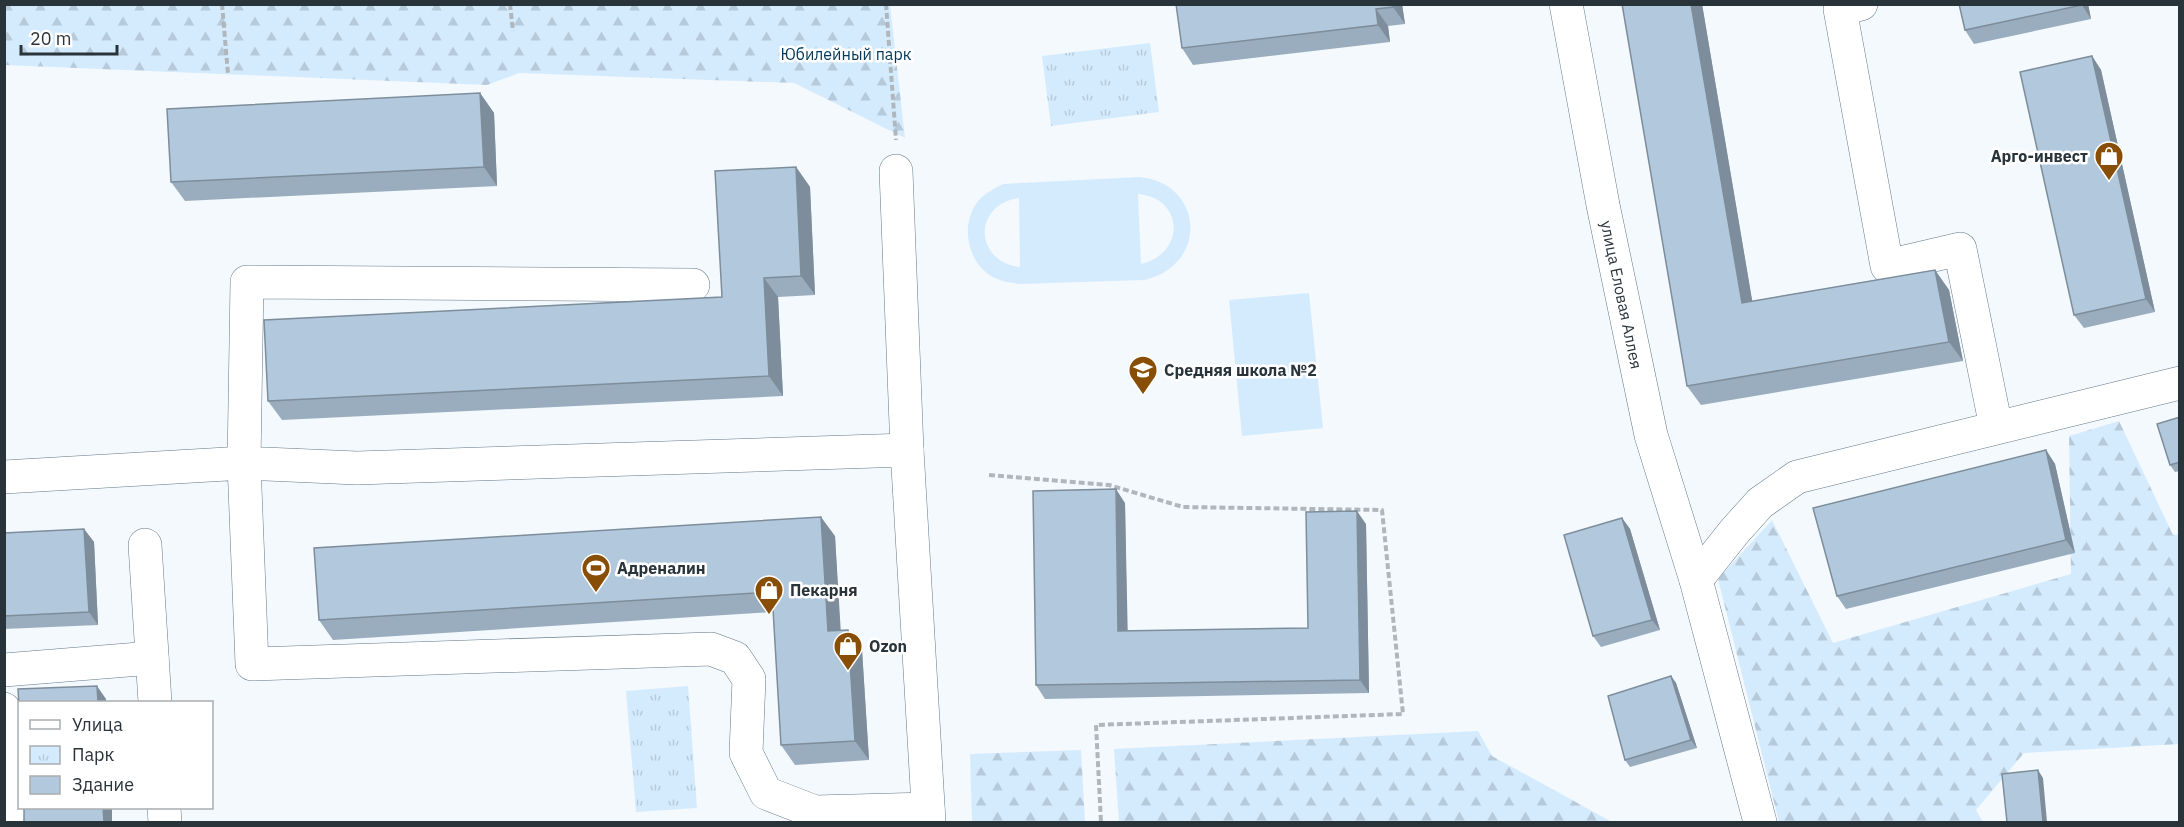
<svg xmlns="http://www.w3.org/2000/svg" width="2184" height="827" font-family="'IBM Plex Sans',sans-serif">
  <defs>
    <pattern id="forest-firs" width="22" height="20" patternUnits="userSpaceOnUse" patternTransform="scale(1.5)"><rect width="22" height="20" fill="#d4ebfe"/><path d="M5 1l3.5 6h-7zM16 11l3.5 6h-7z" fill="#b6cada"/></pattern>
    <pattern id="park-tufts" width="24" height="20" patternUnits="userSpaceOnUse" patternTransform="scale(1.5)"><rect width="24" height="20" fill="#d4ebfe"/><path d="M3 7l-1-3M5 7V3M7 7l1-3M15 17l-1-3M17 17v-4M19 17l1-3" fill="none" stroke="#b6cada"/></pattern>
  </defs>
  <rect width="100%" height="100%" fill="#f4f9fd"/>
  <path fill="url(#forest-firs)" d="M5,4L890,5L905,138L794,83L519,73L487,85L5,65Z
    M2119,421L2173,535L2179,534V744L2024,753L1976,810L1983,822H1779L1718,579L1772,520L1833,643L2071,574L2069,436Z
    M1478,731L1492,756L1612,822H1119L1114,749Z
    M1081,750L1085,822H972L970,754Z"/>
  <path fill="url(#park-tufts)" d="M1150,43L1159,112L1051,126L1042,56Z
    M688,686L697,808L636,812L626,691Z"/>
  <path fill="#d4ebfe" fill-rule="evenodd" d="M1140,177C1205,184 1208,266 1144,280L1018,284C1008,282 999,281 991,276C967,261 961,226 976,204C983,194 993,189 1003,184ZM1138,194C1184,198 1186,253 1141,264ZM1019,198L1020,267H1019C974,261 973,204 1019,198Z
    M1309,293L1323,428L1242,436L1229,300Z"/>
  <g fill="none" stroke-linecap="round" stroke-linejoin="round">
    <g stroke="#63788a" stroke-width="34">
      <g id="minor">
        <path id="s1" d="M1566,4L1603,205L1651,435L1696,580L1760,822"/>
        <path d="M1861,4L1840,9L1887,266L1960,249L1996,427"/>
        <path d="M896,171L907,450"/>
        <path d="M693,285L247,282L244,463L357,468L907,450L929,822"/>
        <path d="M4,477L244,463L252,664L711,649L735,658L749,679L746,753L766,793L815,812L928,809"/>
        <path d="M145,545L155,702"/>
        <path d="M1696,580L1734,532L1760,503L1797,477L2180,383"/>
        <path d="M4,670L152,658"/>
        <path d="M4,709L11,822"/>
        <path d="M164,808L165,822"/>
      </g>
    </g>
    <path stroke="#b0b7bc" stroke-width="4" stroke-dasharray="6 3" stroke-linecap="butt" d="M222,4L228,74
      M510,4L513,31
      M886,4L896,140
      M989,475L1109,485L1183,507L1382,510L1403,714L1096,725L1101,822"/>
    <use href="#minor" stroke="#fff" stroke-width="33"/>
  </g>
  <path fill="#99adbe" d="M1176,4H1402L1405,24L1388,26L1390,42L1193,65L1182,48Z
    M1622,4H1702L1752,301L1935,270L1949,290L1963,361L1701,405L1687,386Z
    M1959,4H2088L2091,19L1974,44L1965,30Z
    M2092,56L2101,70L2155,312L2084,328L2074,315Z
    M480,93L494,113L497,186L185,201L171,182Z
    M796,167L810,187L815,295L778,297L783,396L282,420L268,401L722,297Z
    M2180,417V471L2175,472L2170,465Z
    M2046,450L2055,464L2075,553L1846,609L1837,596Z
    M1125,503L1127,631L1308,628L1366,524L1369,693L1045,699L1036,685Z
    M1622,518L1630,529L1660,630L1601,647L1593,636Z
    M84,529L94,542L98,625L4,629V533Z
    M835,536L840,630L862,650L869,760L795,765L781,745L773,612L333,640L319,620Z
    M1671,676L1676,683L1697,748L1630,767L1625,760Z"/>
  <path fill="#7d8d9b" d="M1393,4H1402L1405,24L1393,7Z
    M1691,4H1702L1756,323L1742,303Z
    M2082,4H2088L2091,19L2082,5Z
    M1376,9L1388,26L1390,42L1378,25Z
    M2092,56L2101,70L2155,312L2146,299Z
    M480,93L494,113L497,186L484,167Z
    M796,167L810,187L815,295L801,276Z
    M1935,270L1949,290L1963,361L1949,342Z
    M764,278L778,297L783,396L769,376Z
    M2046,450L2055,464L2075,553L2066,540Z
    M1116,489L1125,503L1128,645L1118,631Z
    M1357,511L1366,524L1369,693L1360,680Z
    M821,517L835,536L842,651L828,631Z
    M1622,518L1630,529L1660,630L1652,620Z
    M84,529L94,542L98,625L89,612Z
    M848,630L862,650L869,760L855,741Z
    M1671,676L1676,683L1697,748L1691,740Z
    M97,686L106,699V702H98Z
    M2038,770L2043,778L2047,822H2043Z
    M103,807H112V822H104Z"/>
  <path fill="#b2c9dd" stroke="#7d8d9b" stroke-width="1.5" d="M1176,4H1393V7L1376,9L1378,25L1182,48Z
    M1622,4H1691L1742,303L1935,270L1949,342L1687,386Z
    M1959,4H2082V5L1965,30Z
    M2092,56L2146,299L2074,315L2020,72Z
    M480,93L484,167L171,182L167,109Z
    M796,167L801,276L764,278L769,376L268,401L264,320L722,297L715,171Z
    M2180,417V462L2170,465L2157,424Z
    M2046,450L2066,540L1837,596L1813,508Z
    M1116,489L1118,631L1308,628L1306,512L1357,511L1360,680L1036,685L1033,491Z
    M821,517L828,631L848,630L855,741L781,745L772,592L319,620L314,548Z
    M1622,518L1652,620L1593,636L1564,535Z
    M84,529L89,612L4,616V533Z
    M1671,676L1691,740L1625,760L1608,696Z
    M97,686L98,702H20V726L18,689Z
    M2038,770L2043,822H2007L2002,774Z
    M24,807H103L104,822H24Z"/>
  <defs>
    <g id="shop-pin" transform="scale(1.5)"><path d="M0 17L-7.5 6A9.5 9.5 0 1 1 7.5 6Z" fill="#884e05" stroke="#fff"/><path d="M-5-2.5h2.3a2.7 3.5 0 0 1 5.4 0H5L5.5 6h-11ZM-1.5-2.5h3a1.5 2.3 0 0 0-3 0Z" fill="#fff"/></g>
    <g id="school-pin" transform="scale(1.5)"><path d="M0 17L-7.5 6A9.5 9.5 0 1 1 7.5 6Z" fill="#884e05" stroke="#fff"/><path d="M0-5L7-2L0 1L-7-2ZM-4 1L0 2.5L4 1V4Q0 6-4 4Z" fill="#fff"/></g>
    <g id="stadium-pin" transform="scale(1.5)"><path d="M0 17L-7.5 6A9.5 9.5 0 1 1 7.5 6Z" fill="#884e05" stroke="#fff"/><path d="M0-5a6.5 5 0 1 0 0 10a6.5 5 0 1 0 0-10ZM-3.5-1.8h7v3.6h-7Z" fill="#fff"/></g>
  </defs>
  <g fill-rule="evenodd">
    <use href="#shop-pin" x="2109" y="156"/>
    <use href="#school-pin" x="1143" y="370"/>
    <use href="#stadium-pin" x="596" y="568"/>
    <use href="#shop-pin" x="769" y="590"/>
    <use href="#shop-pin" x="848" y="646"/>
  </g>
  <g text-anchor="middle" stroke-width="5" stroke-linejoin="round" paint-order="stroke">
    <g font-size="16" fill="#033858" stroke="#fff">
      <text x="846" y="60">Юбилейный парк</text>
    </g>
    <g font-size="16" font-weight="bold" fill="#29333a" stroke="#fff" text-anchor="start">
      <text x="2088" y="162" text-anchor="end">Арго-инвест</text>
      <text x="1164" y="376">Средняя школа №2</text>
      <text x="617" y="574">Адреналин</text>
      <text x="790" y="596">Пекарня</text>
      <text x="869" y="652">Ozon</text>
    </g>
    <g font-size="16" fill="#29333a" stroke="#fff">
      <text dy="6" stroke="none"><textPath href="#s1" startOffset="296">улица Еловая Аллея</textPath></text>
    </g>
  </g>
  <rect width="2184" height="827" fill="none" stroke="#29333a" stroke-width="12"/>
  <rect x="18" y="701" width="195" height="108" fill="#ffffff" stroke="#a9adb0" stroke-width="1.5"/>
  <rect x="30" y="720" width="30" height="9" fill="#ffffff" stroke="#a9adb0" stroke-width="1.5"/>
  <text x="72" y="731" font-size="18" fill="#29333a">Улица</text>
  <rect x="30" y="746" width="30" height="18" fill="url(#park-tufts)" stroke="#a9adb0" stroke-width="1.5"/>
  <text x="72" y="761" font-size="18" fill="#29333a">Парк</text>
  <rect x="30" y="776" width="30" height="18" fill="#b2c9dd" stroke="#a9adb0" stroke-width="1.5"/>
  <text x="72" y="791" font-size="18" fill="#29333a">Здание</text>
  <path d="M21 45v9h96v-9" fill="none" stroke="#29333a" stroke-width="3"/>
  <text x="30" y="45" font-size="18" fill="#29333a" stroke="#ffffff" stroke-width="4.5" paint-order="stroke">20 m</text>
</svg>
